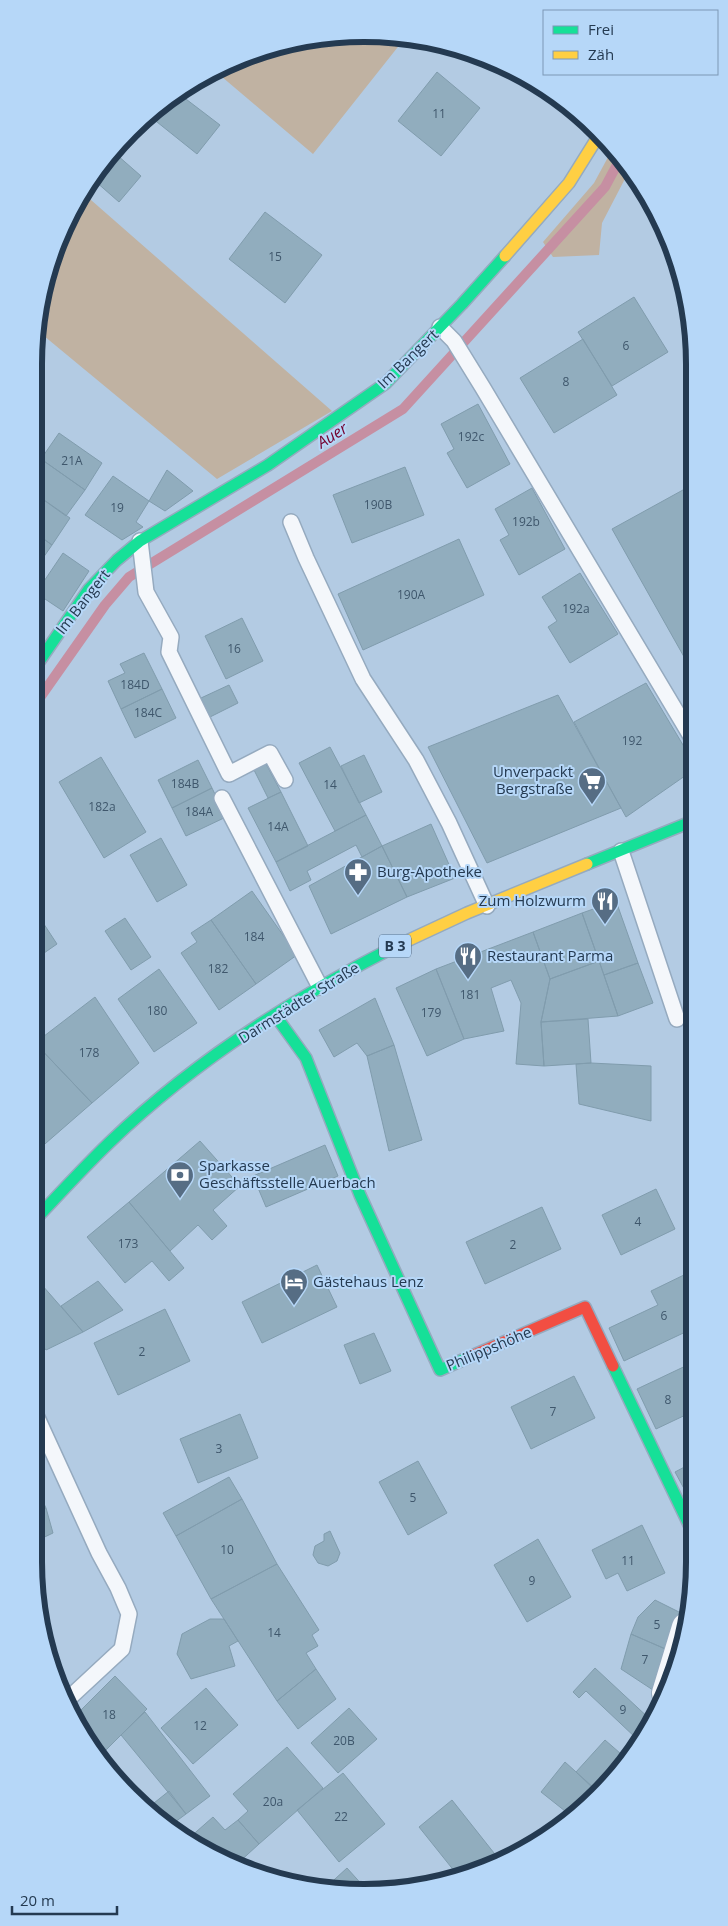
<svg xmlns="http://www.w3.org/2000/svg" width="728" height="1926" font-family="'Open Sans',sans-serif">
  <rect width="100%" height="100%" fill="#b3cbe3"/>
  <path fill="#c0b2a2" d="M386,34L405,38L313,154L215,71L258,51L321,37Z
    M613,148L629,171L602,223L599,255L553,257L543,242L594,183Z
    M83,193L332,411L217,479L38,331L45,278L68,218Z"/>
  <g fill="none" stroke-linecap="round" stroke-linejoin="round">
    <path stroke="#c68fa2" stroke-width="10" d="M34,706L105,605L129,577L403,409L605,187L620,159"/>
  </g>
  <path fill="#91adbe" stroke="#809cad" d="M437,72L480,108L441,156L398,121Z
    M178,93L220,125L197,154L152,118L164,103Z
    M117,155L141,176L119,202L95,181Z
    M265,212L322,255L285,303L229,259Z
    M634,297L668,352L612,386L578,332Z
    M583,339L617,395L554,433L520,378Z
    M478,404L510,464L467,488L447,453L454,449L441,424Z
    M59,433L102,463L85,490L41,459Z
    M41,459L85,490L66,516L34,493V470Z
    M405,467L424,515L352,543L333,495Z
    M167,470L193,491L165,511L149,501Z
    M113,476L149,501L136,522L143,527L122,540L85,515Z
    M692,485V671L612,529Z
    M532,488L565,549L519,575L500,540L509,535L495,509Z
    M34,493L70,518L52,545L34,532Z
    M34,532L52,545L34,571Z
    M459,539L484,595L363,650L338,594Z
    M63,553L89,571L63,611L36,593Z
    M580,573L618,634L570,663L548,627L557,621L542,597Z
    M242,618L263,661L226,679L205,636Z
    M144,653L162,689L121,709L108,681L125,673L120,664Z
    M646,683L692,760V771L626,817L574,722Z
    M229,685L238,703L210,717L201,698Z
    M162,689L176,718L135,738L121,709Z
    M558,695L621,808L487,863L428,747Z
    M330,747L366,815L335,831L299,763Z
    M364,755L382,792L359,803L341,766Z
    M101,757L146,832L104,858L59,782Z
    M198,760L212,788L172,808L158,780Z
    M265,762L281,792L268,798L253,768Z
    M212,788L226,817L186,836L172,808Z
    M281,792L308,846L276,862L248,808Z
    M366,815L382,846L362,857L356,845L307,871L311,880L290,891L276,862Z
    M431,824L455,878L407,897L382,846Z
    M161,838L187,885L157,902L130,855Z
    M382,846L407,897L331,934L309,886Z
    M252,891L297,955L256,984L211,920Z
    M616,901L638,963L604,975L582,913Z
    M34,909L57,944L34,960Z
    M582,913L599,961L550,979L533,932Z
    M125,918L151,957L131,970L105,931Z
    M211,920L256,984L219,1010L181,953L197,942L191,933Z
    M533,932L550,979L541,1022L544,1066L516,1064L521,1003L511,980L491,988L504,1031L464,1039L436,969Z
    M599,961L618,1016L541,1022L550,979Z
    M638,963L653,1003L618,1016L604,975Z
    M159,969L197,1023L154,1052L118,999Z
    M436,969L464,1039L427,1056L396,988Z
    M95,997L139,1063L92,1103L35,1043Z
    M375,998L394,1045L367,1056L357,1043L334,1057L319,1030Z
    M588,1019L591,1063L544,1066L541,1022Z
    M34,1042L92,1103L38,1150L34,1146Z
    M394,1045L422,1140L389,1151L367,1056Z
    M591,1063L651,1066V1121L579,1104L576,1064Z
    M200,1141L240,1186L213,1210L227,1226L212,1240L198,1225L170,1251L129,1202Z
    M325,1145L338,1176L266,1207L253,1176Z
    M656,1189L675,1229L621,1255L602,1215Z
    M129,1202L184,1268L169,1281L152,1261L125,1283L87,1237Z
    M542,1207L561,1249L485,1284L466,1242Z
    M317,1265L337,1307L262,1343L242,1302Z
    M688,1273L694,1285V1328L624,1361L609,1328L658,1305L651,1291Z
    M98,1281L123,1310L83,1332L61,1306Z
    M42,1285L83,1332L46,1350L34,1335V1295Z
    M165,1309L190,1361L118,1395L94,1343Z
    M374,1333L391,1371L360,1384L344,1345Z
    M694,1362V1411L656,1429L637,1389Z
    M574,1376L595,1418L531,1449L511,1407Z
    M240,1414L258,1458L198,1483L180,1439Z
    M418,1461L447,1513L408,1535L379,1482Z
    M694,1462V1507L675,1472Z
    M229,1477L242,1499L176,1536L163,1513Z
    M34,1483L46,1508L34,1514Z
    M242,1499L277,1564L211,1599L176,1536Z
    M46,1508L53,1533L34,1542V1514Z
    M642,1525L665,1573L627,1591L618,1573L606,1579L592,1550Z
    M330,1531L340,1553L337,1561L328,1566L318,1563L313,1555L315,1546L324,1541V1534Z
    M538,1539L571,1597L527,1622L494,1565Z
    M277,1564L319,1630L312,1635L318,1646L306,1653L316,1669L277,1701L211,1599Z
    M655,1600L683,1614L670,1651L631,1634L638,1617Z
    M210,1619H224L238,1641L229,1646L235,1666L191,1679L177,1654L182,1634Z
    M631,1634L670,1651L656,1692L621,1669Z
    M595,1668L652,1721L637,1739L586,1691L579,1698L573,1692Z
    M316,1669L336,1699L298,1729L277,1701Z
    M115,1676L147,1709L99,1757L78,1727L74,1717Z
    M206,1688L238,1725L193,1764L161,1728Z
    M349,1708L377,1739L338,1773L311,1743Z
    M145,1712L210,1796L186,1814L121,1735Z
    M605,1740L628,1760L596,1791L576,1772Z
    M287,1747L323,1788L259,1844L238,1820L248,1811L233,1794Z
    M565,1762L594,1788L570,1815L541,1792Z
    M343,1773L385,1824L339,1862L297,1810Z
    M169,1791L186,1814L171,1825L149,1807Z
    M452,1800L498,1858L485,1869L459,1877L419,1827Z
    M213,1817L225,1830L238,1820L259,1844L236,1865L199,1848L188,1839Z
    M347,1868L365,1888L324,1889Z"/>
  <g fill="none" stroke-linecap="round" stroke-linejoin="round">
    <g stroke="#95aabf" stroke-width="18">
      <path id="lane" d="M440,327L454,341L483,388L692,738
        M291,522L306,558L363,679L416,760L449,823L487,906
        M140,541L146,592L171,637L169,652L229,774L270,753L285,780
        M222,798L320,987
        M621,851L677,1019
        M34,1411L99,1553L118,1588L129,1614L122,1649L66,1701"/>
    </g>
    <g stroke="#95aabf" stroke-width="30">
      <path id="street" d="M666,1693L686,1627"/>
    </g>
    <g stroke="#95aabf" stroke-width="14">
      <path id="fast" d="M34,669L89,589L117,560L140,541L268,465L386,383L462,304L505,256
        M587,864L693,821
        M275,1015L306,1058L360,1195L440,1370L467,1358
        M34,1221C59,1194 84,1167 110,1142C193,1062 292,999 394,947
        M613,1366L694,1535"/>
    </g>
    <g stroke="#95aabf" stroke-width="14">
      <path id="slow" d="M505,256L569,183L599,135
        M394,947L467,913L587,864"/>
    </g>
    <g stroke="#95aabf" stroke-width="14">
      <path id="jam" d="M467,1358L585,1307L613,1366"/>
    </g>
    <use href="#lane" stroke="#f4f7fb" stroke-width="15"/>
    <use href="#street" stroke="#f4f7fb" stroke-width="28"/>
    <use href="#fast" stroke="#16e098" stroke-width="11"/>
    <use href="#slow" stroke="#ffcf43" stroke-width="11"/>
    <use href="#jam" stroke="#f24e42" stroke-width="11"/>
  </g>
  <defs>
    <g id="supermarket-pin" transform="scale(1.4375)"><path d="M0 17L-7.5 6A9.5 9.5 0 1 1 7.5 6Z" fill="#566d84" stroke="#b6d7f8"/><path d="M-6-5.5h2.5l.6 2H6L4.5 2H-2.5L-4.4-4H-6ZM-1.5 3.2a1.3 1.3 0 1 0 .1 0ZM3 3.2a1.3 1.3 0 1 0 .1 0Z" fill="#fff"/></g>
    <g id="pharmacy-pin" transform="scale(1.4375)"><path d="M0 17L-7.5 6A9.5 9.5 0 1 1 7.5 6Z" fill="#566d84" stroke="#b6d7f8"/><path d="M-2-6h4v4h4v4h-4v4h-4v-4h-4v-4h4Z" fill="#fff"/></g>
    <g id="restaurant-pin" transform="scale(1.4375)"><path d="M0 17L-7.5 6A9.5 9.5 0 1 1 7.5 6Z" fill="#566d84" stroke="#b6d7f8"/><path d="M-5-6h1v4h1v-4h1v4h1v-4h1v5L-1.5 .5V6h-2V.5L-5-1ZM5-6V6H3V1.5H1.5Q1.5-4 5-6Z" fill="#fff"/></g>
    <g id="bank-pin" transform="scale(1.4375)"><path d="M0 17L-7.5 6A9.5 9.5 0 1 1 7.5 6Z" fill="#566d84" stroke="#b6d7f8"/><path d="M-6-4H6V4H-6ZM0-2.3a2.3 2.3 0 1 0 0 4.6a2.3 2.3 0 1 0 0-4.6Z" fill="#fff"/></g>
    <g id="hotel-pin" transform="scale(1.4375)"><path d="M0 17L-7.5 6A9.5 9.5 0 1 1 7.5 6Z" fill="#566d84" stroke="#b6d7f8"/><path d="M-6-4.5h1.5V1H6V5H4.5V3h-9V5H-6ZM-4 0a1.8 1.8 0 1 1 3.6 0ZM.5 0V-2.5h3Q6-2.5 6 0Z" fill="#fff"/></g>
  </defs>
  <g fill-rule="evenodd">
    <use href="#supermarket-pin" x="592" y="781"/>
    <use href="#pharmacy-pin" x="358" y="872"/>
    <use href="#restaurant-pin" x="605" y="901"/>
    <use href="#restaurant-pin" x="468" y="956"/>
    <use href="#bank-pin" x="180" y="1175"/>
    <use href="#hotel-pin" x="294" y="1282"/>
  </g>
  <g text-anchor="middle" stroke-width="4" stroke-linejoin="round" paint-order="stroke">
    <g font-size="12" fill="#3f576c">
      <text x="439" y="118">11</text>
      <text x="275" y="261">15</text>
      <text x="626" y="350">6</text>
      <text x="566" y="386">8</text>
      <text x="471" y="441">192c</text>
      <text x="72" y="465">21A</text>
      <text x="378" y="509">190B</text>
      <text x="117" y="512">19</text>
      <text x="526" y="526">192b</text>
      <text x="411" y="599">190A</text>
      <text x="576" y="613">192a</text>
      <text x="234" y="653">16</text>
      <text x="135" y="689">184D</text>
      <text x="148" y="717">184C</text>
      <text x="632" y="745">192</text>
      <text x="185" y="788">184B</text>
      <text x="330" y="789">14</text>
      <text x="102" y="811">182a</text>
      <text x="199" y="816">184A</text>
      <text x="278" y="831">14A</text>
      <text x="254" y="941">184</text>
      <text x="218" y="973">182</text>
      <text x="470" y="999">181</text>
      <text x="157" y="1015">180</text>
      <text x="431" y="1017">179</text>
      <text x="89" y="1057">178</text>
      <text x="638" y="1226">4</text>
      <text x="128" y="1248">173</text>
      <text x="513" y="1249">2</text>
      <text x="664" y="1320">6</text>
      <text x="142" y="1356">2</text>
      <text x="668" y="1404">8</text>
      <text x="553" y="1416">7</text>
      <text x="219" y="1453">3</text>
      <text x="413" y="1502">5</text>
      <text x="227" y="1554">10</text>
      <text x="628" y="1565">11</text>
      <text x="532" y="1585">9</text>
      <text x="657" y="1629">5</text>
      <text x="274" y="1637">14</text>
      <text x="645" y="1664">7</text>
      <text x="623" y="1714">9</text>
      <text x="109" y="1719">18</text>
      <text x="200" y="1730">12</text>
      <text x="344" y="1745">20B</text>
      <text x="273" y="1806">20a</text>
      <text x="341" y="1821">22</text>
    </g>
    <rect fill="#b6d7f8" stroke="#506983" stroke-width="1" x="379" y="934.5" width="32" height="23" rx="4"/>
    <g font-size="14" font-weight="bold" fill="#243a51">
      <text x="395" y="951">B 3</text>
    </g>
    <g font-size="15" fill="#243a51" stroke="#b6d7f8">
      <text transform="translate(408 359) rotate(-44)" y="5">Im Bangert</text>
      <text transform="translate(83 602) rotate(-52)" y="5">Im Bangert</text>
      <text transform="translate(299 1003) rotate(-32)" y="5">Darmstädter Straße</text>
      <text transform="translate(489 1349) rotate(-23)" y="5">Philippshöhe</text>
    </g>
    <g font-size="15" fill="#243a51" stroke="#b6d7f8" text-anchor="start">
      <text x="573" y="777" text-anchor="end">Unverpackt<tspan x="573" dy="17">Bergstraße</tspan></text>
      <text x="377" y="877">Burg-Apotheke</text>
      <text x="586" y="906" text-anchor="end">Zum Holzwurm</text>
      <text x="487" y="961">Restaurant Parma</text>
      <text x="199" y="1171">Sparkasse<tspan x="199" dy="17">Geschäftsstelle Auerbach</tspan></text>
      <text x="313" y="1287">Gästehaus Lenz</text>
    </g>
    <g font-size="16" font-style="italic" fill="#74012e" stroke="#b6d7f8">
      <text transform="translate(332 435) rotate(-32)" y="6">Auer</text>
    </g>
  </g>
  <path d="M0 0H728V1926H0ZM364 42H364A322 322 0 0 1 686 364V1562A322 322 0 0 1 364 1884H364A322 322 0 0 1 42 1562V364A322 322 0 0 1 364 42Z" fill="#b6d7f8" fill-rule="evenodd"/>
  <path fill="none" stroke="#243a51" stroke-width="6" d="M364 42H364A322 322 0 0 1 686 364V1562A322 322 0 0 1 364 1884H364A322 322 0 0 1 42 1562V364A322 322 0 0 1 364 42Z"/>
  <rect x="543" y="10" width="175" height="65" fill="#b6d7f8" stroke="#7c98b5"/>
  <rect x="553" y="26" width="25" height="8" fill="#16e098" stroke="#7c98b5"/>
  <text x="588" y="35" font-size="15" fill="#243a51">Frei</text>
  <rect x="553" y="51" width="25" height="8" fill="#ffcf43" stroke="#7c98b5"/>
  <text x="588" y="60" font-size="15" fill="#243a51">Zäh</text>
  <path d="M12 1906v8h105v-8" fill="none" stroke="#243a51" stroke-width="2.5"/>
  <text x="20" y="1906" font-size="15" fill="#243a51" stroke="#b6d7f8" stroke-width="4" paint-order="stroke">20 m</text>
</svg>
